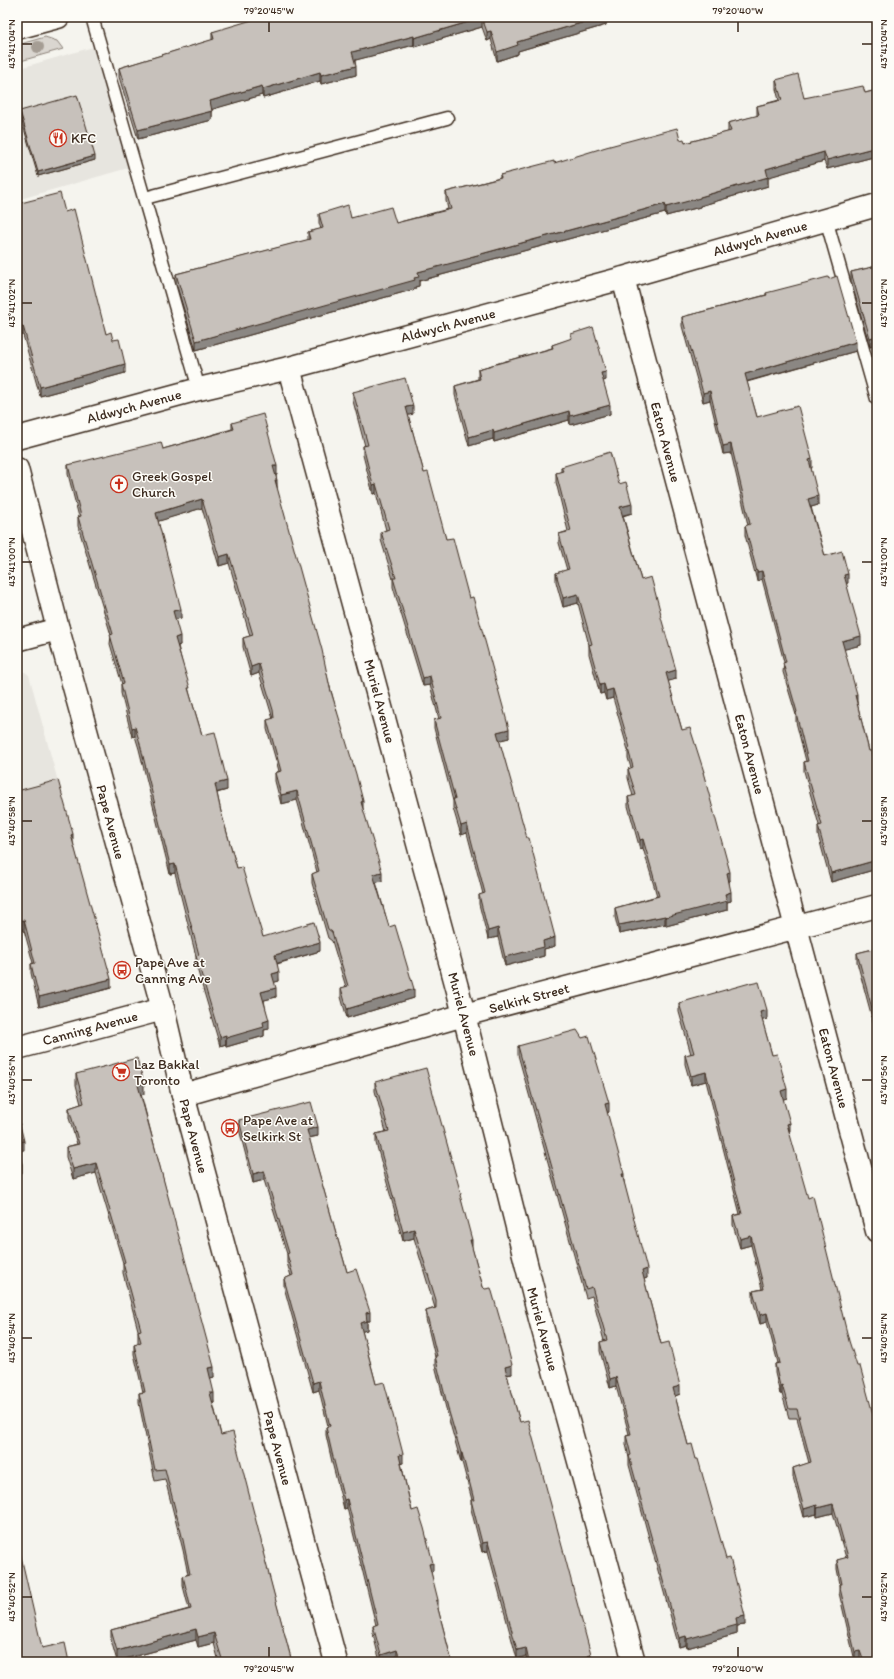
<svg xmlns="http://www.w3.org/2000/svg" width="894" height="1679" font-family="Itim,sans-serif">
  <rect width="100%" height="100%" fill="#f5f4ee"/>
  <filter id="ink" filterUnits="userSpaceOnUse"><feTurbulence type="fractalNoise" baseFrequency=".025" numOctaves="2"/><feDisplacementMap in="SourceGraphic" scale="8" xChannelSelector="R" yChannelSelector="G"/><feConvolveMatrix kernelMatrix="1 2 1 2 8 2 1 2 1" color-interpolation-filters="sRGB"/></filter>
  <g filter="url(#ink)">
    <path fill="#e7e5df" d="M93,47L128,168L17,200V69Z
      M25,672L29,675L76,848L17,864V673Z"/>
    <path fill="#dad6d0" stroke="#8a8077" d="M45,37L57,41L63,49L17,62V45Z"/>
    <g fill="none" stroke-linecap="round" stroke-linejoin="round">
      <g stroke="#3b2a1e" stroke-width="15">
        <path id="service" d="M92,17L199,389
          M145,198L447,118
          M826,219L877,399"/>
      </g>
      <g stroke="#3b2a1e" stroke-width="25">
        <path id="minor" d="M17,28L58,17
          M623,278L877,1231
          M289,368L458,991L540,1319L634,1662
          M17,438L199,389L289,368L623,278L877,205
          M17,640L58,629
          M17,1048L163,1009
          M183,1095L464,1015L877,906"/>
      </g>
      <g stroke="#3b2a1e" stroke-width="25">
        <path id="secondary" d="M17,469L58,629L163,1009L183,1095L336,1662"/>
      </g>
      <use href="#service" stroke="#fdfcf7" stroke-width="12"/>
      <use href="#minor" stroke="#fdfcf7" stroke-width="22"/>
      <use href="#secondary" stroke="#fdfcf7" stroke-width="22"/>
    </g>
    <circle fill="#a59d94" cx="38" cy="47" r="6"/>
    <path fill="#aba6a1" stroke="#3b2a1e" d="M606,17V25L518,51V54L497,61L491,39L487,41L482,27L414,47V45L355,60L356,75L321,84L320,81L263,98L262,95L212,109V120L138,139L119,77V68L212,40V32L283,18Z
      M776,80L804,98L865,93L877,90V156L827,169L824,161L768,177V186L700,206V207L666,216L665,213L471,265V267L419,281V286L415,287V289L196,350L176,283V274L308,240V232L321,229L319,223V214L396,223L448,209L446,201V192L500,178V175L554,163L680,140L685,143L728,132V123L757,116V106L779,100L776,89Z
      M20,111L95,160L38,176L20,115Z
      M17,204L65,212L106,334L113,340L125,373L40,396L23,335H20L17,322Z
      M877,266V345L870,347L851,281V272Z
      M766,293L856,351L747,382L757,417L812,468H811L818,505L811,507L825,556L848,583H846L861,645L844,649L857,703L869,751L877,775V869L831,882L818,835V826L819,825L804,771V762L806,761L796,722V715L783,672L784,662L762,579L757,581L745,535V526L748,525L731,453L723,454L710,400L703,402L682,326V317L766,295Z
      M571,334L606,380L603,381L610,414L570,425L569,420L494,442L493,439L469,446L455,395V386L478,379V369L552,348V345L571,339Z
      M353,392L413,414L408,415L424,473L446,539L469,598L509,738L499,740L555,946L544,949V956L505,966L498,937L488,939L479,904V895L483,894L467,833L461,835L453,808V801L434,728V720L439,719L430,685L423,686L393,587V579L381,540V532L386,530L376,493L373,494L363,455V446H365L353,401Z
      M232,423L277,475H276L277,489L382,881L376,882L389,927L414,998L347,1018L341,997V988L346,987L332,941L328,938L312,883V874L317,872L297,800L281,804L275,781V773L279,771L267,729V720L273,719L259,673L251,676L243,647V638L250,636L229,563L219,566L202,508L158,521L181,618L175,619L180,645L178,646L190,695L202,735L227,790L217,793L221,812L237,868L263,937L320,951L277,964L279,981L274,982L276,997L264,1000L269,1029L264,1030V1036L226,1047V1044L220,1046L196,965V956L175,873L170,874L139,749L135,736L132,737L121,693V684H122L110,644L111,635L78,526V517H79L68,474V465L163,449L232,429Z
      M561,467L619,484L632,513L623,516L641,580L661,621L676,679L668,681L682,730L704,777L730,881L729,882L731,901L727,902V910L666,926L665,924L619,934L615,917V908L657,896L643,848L640,849L628,806V797L633,796L628,778V769L631,768L628,758V750L613,698L606,700L604,693L600,694L589,654V645L578,603L563,607L556,582V573L567,570L559,543V534L568,531L556,482V473L561,472Z
      M17,791L73,843L111,988L39,1007L31,973V964L33,963L24,930L20,931L17,917Z
      M877,948V1036L857,962V953Z
      M679,1003L767,1019L762,1020L772,1055L787,1098L783,1099L789,1132L877,1662H861L860,1660L855,1661L839,1593V1584H840L837,1569V1560L846,1558L833,1513L817,1517V1514L804,1517L793,1477V1468L809,1463L797,1418H789L782,1394H780L775,1373V1364L778,1363L767,1322L760,1324L753,1300V1291L762,1289L751,1245L740,1248L733,1225V1216L740,1214L706,1081L691,1085L685,1064V1055L691,1054L679,1012Z
      M518,1046L609,1112L607,1113L647,1278L644,1279L661,1344L680,1394L675,1396L688,1445L696,1459L745,1625L737,1626V1634L687,1648L686,1645L679,1647L629,1465V1458L626,1444V1435L629,1434L616,1386L610,1388L600,1351V1342L604,1341L592,1296L586,1298L518,1055Z
      M76,1074L144,1094H141L214,1377L210,1378L214,1403H213L221,1435L264,1558L292,1662H219L214,1643L198,1647L196,1640L117,1661L111,1640V1630L189,1609L183,1586V1576L188,1574L183,1550L165,1479L155,1481L139,1403V1393L143,1392L134,1354V1344L138,1343V1330L123,1273V1263L96,1173L73,1179L66,1157V1147L77,1144L69,1118V1108L81,1104L76,1085Z
      M375,1082L461,1200L472,1248L483,1287L512,1374L507,1375L519,1419L591,1662H527L526,1656L517,1659L488,1551L482,1552L471,1509V1500H472L462,1462H461L449,1420L435,1365V1357L426,1319V1311L435,1308L414,1238L403,1241L376,1143V1134L386,1132L375,1091Z
      M239,1120L318,1136L309,1138L347,1272L370,1321H367V1330L362,1331L376,1384L403,1463H401L412,1511L433,1571L431,1572L438,1609L452,1662H398L397,1659L387,1662H380L373,1634V1626L376,1625L347,1508L344,1509L332,1462L326,1435V1427L328,1426L319,1390L313,1392L284,1287V1279L291,1276L287,1263V1254L264,1180L253,1183L239,1129Z"/>
    <path fill="#8b8783" stroke="#3b2a1e" d="M601,17H606V25L518,51V54L497,61V52L517,42Z
      M482,18V27L414,47V38Z
      M491,31V39L487,41V32Z
      M414,36V45L352,61V52Z
      M356,66V75L321,84V75Z
      M320,72V81L263,98V89Z
      M262,86V95L210,110V101Z
      M212,111V120L138,139V130Z
      M877,147V156L827,169V160Z
      M824,152V161L766,178V169Z
      M95,156V160L38,176V172Z
      M768,177V186L700,206V207L666,216V207Z
      M665,204V213L471,265V267L419,281V286L415,287V289L196,350V341L414,278L418,272L470,257Z
      M20,326H23V335H20Z
      M877,336V345L870,347V338Z
      M856,342V351L745,382V374Z
      M125,364V373L40,396V387Z
      M606,372V380L601,382V373Z
      M710,391V400L703,402V393Z
      M610,405V414L570,425V416Z
      M413,406V414L406,416V407Z
      M569,411V420L494,442V433Z
      M493,430V439L469,446V437Z
      M731,444V453L723,454V446Z
      M812,459V468L809,469V460Z
      M273,466H277V475H273Z
      M275,480H277V488Z
      M376,484V493L373,494V485Z
      M818,496V505L808,508V499Z
      M202,499V508L156,522V513Z
      M632,504V513L620,516V507Z
      M229,554V563L219,566V557Z
      M762,571V579L757,581V572Z
      M848,574V583L844,584V575Z
      M578,594V603L563,607V598Z
      M181,609V618L173,620V611Z
      M180,636V645L175,647V638Z
      M861,636V645L842,650V641Z
      M259,664V673L251,676V667Z
      M676,670V679L666,682V673Z
      M430,676V685L423,686V678Z
      M604,684V693L600,694V685Z
      M613,689V698L606,700V691Z
      M857,694V703L855,695Z
      M135,727V736L132,737V728Z
      M509,729V738L497,741V732Z
      M227,781V790L215,793V784Z
      M297,791V800L281,804V795Z
      M363,801V810L361,802Z
      M467,824V833L461,835V826Z
      M73,834V844L71,835Z
      M643,839V848L640,849V840Z
      M877,860V869L831,882V873Z
      M175,864V873L170,874V865Z
      M382,872V881L373,883V874Z
      M730,872V881L727,882V873Z
      M731,892V901L727,902V910L666,926V917Z
      M665,916V924L619,934V925Z
      M24,920V930L20,931V921Z
      M498,928V937L488,939V931Z
      M555,937V946L544,949V956L505,966V957L543,941Z
      M320,942V951L275,964V955Z
      M279,972V981L272,983V974Z
      M111,979V988L39,1007V997Z
      M276,988V997L261,1001V992Z
      M414,989V998L347,1018V1009Z
      M767,1010V1019L760,1021V1012Z
      M269,1020V1029L264,1030V1036L226,1047V1038L263,1022Z
      M226,1035V1044L220,1046V1037Z
      M706,1072V1081L691,1085V1076Z
      M144,1083V1094L138,1095V1085Z
      M787,1089V1098L781,1100V1091Z
      M609,1103V1112L605,1113V1104Z
      M790,1123V1132L787,1124Z
      M318,1127V1136L307,1138V1130Z
      M24,1141V1150L17,1151V1142Z
      M96,1163V1173L73,1179V1169Z
      M22,1164V1173L17,1174V1165Z
      M264,1171V1180L253,1183V1174Z
      M622,1174H624V1183Z
      M414,1229V1238L403,1241V1232Z
      M751,1236V1245L740,1248V1239Z
      M470,1240H472V1248L470,1249Z
      M647,1269V1278L642,1280V1271Z
      M370,1312V1321H367V1330L360,1332V1323L366,1313Z
      M767,1313V1322L760,1324V1315Z
      M512,1365V1374L505,1375V1367Z
      M214,1367V1377L208,1379V1368Z
      M616,1377V1386L610,1388V1379Z
      M319,1381V1390L313,1392V1383Z
      M782,1385V1394H780V1386Z
      M680,1386V1394L673,1397V1388Z
      M210,1393H214V1403L210,1404Z
      M461,1453H462V1462H461Z
      M403,1454V1463L399,1464V1455Z
      M347,1499V1508L344,1509V1500Z
      M833,1504V1513L817,1517V1508Z
      M817,1505V1514L804,1517V1509Z
      M488,1542V1551L482,1552V1543Z
      M433,1563V1571L429,1573V1564Z
      M438,1600V1609L436,1610V1601Z
      M745,1616V1625L737,1626V1634L687,1648V1639L736,1618Z
      M196,1629V1640L117,1661V1651Z
      M214,1633V1643L198,1647V1637Z
      M686,1636V1645L679,1647V1638Z
      M526,1648V1656L517,1659V1650Z
      M397,1650V1659L387,1662H381V1655Z
      M860,1651V1660L855,1661V1652Z
      M591,1655V1662H587V1656Z"/>
    <path fill="#c7c1bb" stroke="#3b2a1e" d="M262,17H283V18L288,17H601L517,42L518,45L497,52L491,31L487,32L482,18L414,38V36L352,52L356,66L321,75L320,72L263,89L262,86L210,101L212,111L138,130L119,68L214,39L212,32Z
      M798,74L804,98L863,86L865,93L877,90V147L827,160L824,152L766,169L768,177L700,197V198L666,207L665,204L470,257L471,258L418,272L419,277L414,278L415,280L196,341L176,274L310,239L308,232L323,228L319,214L348,205L351,218L391,207L396,223L451,209L446,192L501,178L500,175L554,161V163L606,147L677,128L680,140L684,139L685,143L731,131L728,123L759,115L757,106L782,100L776,80Z
      M77,95L95,156L38,172L20,111Z
      M60,193L65,212L74,209L106,334L111,332L113,340L119,339L125,364L40,387L23,326H20L17,313V305L20,304L17,295V204Z
      M877,266V336L870,338L851,272Z
      M837,276L856,342L745,374L757,417L798,406L812,459L809,460L818,496L808,499L825,556L842,551L848,574L844,575L861,636L842,641L857,694L855,695L869,751H871L877,775V860L831,873L818,826L822,825L804,762L808,761L796,713L797,712L783,663L786,662L762,571L757,572L745,526L750,524L731,444L723,446L710,391L703,393L682,317L767,295L766,293L828,277L829,279Z
      M593,327L606,372L601,373L610,405L570,416L569,411L494,433L493,430L469,437L455,386L480,379L478,369L553,348L552,345L572,338L571,334Z
      M405,378L413,406L406,407L424,473L428,472L446,539L453,538L469,598L473,597L509,729L497,732L527,838H529L555,937L543,941L544,947L505,957L498,928L488,931L479,895L485,893L467,824L461,826L453,799H455L434,720L441,718L430,676L423,678L393,578H396L381,532L389,529L376,484L373,485L363,446L368,445L353,392Z
      M263,414L277,466H273L277,480H275L322,650L330,688L356,774L363,801L361,802L382,872L373,874L389,927L395,925L414,989L347,1009L341,988L348,986L332,932L328,929L312,874L319,871L297,791L281,795L275,773L281,771L267,720L274,718L273,710L259,664L251,667L243,638L253,635L229,554L219,557L202,499L156,513L181,609L173,611L180,636L175,638L190,688H188L202,735L215,732L227,781L215,784L221,812L237,868L242,867L263,937L314,922L320,942L275,955L279,972L272,974L276,988L261,992L269,1020L263,1022L264,1027L226,1038V1035L220,1037L196,956L199,955L175,864L170,865L139,740L135,727L132,728L121,684L124,683L110,635L113,634L78,517L81,516L68,465L161,442L163,449L234,429L232,423Z
      M610,452L619,484L626,482L632,504L620,507L641,580L651,577L661,614H660L676,670L666,673L682,730L690,728L704,772H703L730,872L727,873L731,892L725,894L727,901L666,917L665,916L619,925L615,908L659,896L643,839L640,840L628,797L636,795L628,769L633,767L628,749L630,748L613,689L606,691L604,684L600,685L589,645L592,644L578,594L563,598L556,573L569,569L559,534L571,531L556,473L563,471L561,467Z
      M58,780L73,834L71,835L111,979L39,997L31,964L35,963L24,920L20,921L17,907V791Z
      M877,948V1027L857,953Z
      M759,982L767,1010L760,1012L772,1055L777,1054L787,1089L781,1091L790,1123L787,1124L808,1198L813,1196L849,1341L857,1366H860L877,1429V1662H864L860,1651L855,1652L839,1584H842L837,1560L848,1557L833,1504L817,1508V1505L804,1509L793,1468L811,1462L797,1409H789L782,1385L780,1386L775,1364L780,1363L767,1313L760,1315L753,1291L764,1289L751,1236L740,1239L733,1216L742,1214L706,1072L691,1076L685,1055L694,1053L679,1003L750,983V984Z
      M577,1030L582,1038L589,1036L609,1103L605,1104L624,1174H622L647,1269L642,1271L661,1344L669,1342L680,1386L673,1388L688,1445L692,1444L696,1459H698L726,1559L730,1558L745,1616L736,1618L737,1625L687,1639L686,1636L679,1638L629,1456L631,1455L626,1435L631,1434L616,1377L610,1379L600,1342L607,1340L592,1287L586,1289L518,1046Z
      M137,1058L144,1083L138,1085L214,1367L208,1368L214,1393H210L221,1435L233,1432L264,1552H263L292,1662H223L214,1633L198,1637L196,1629L117,1651L111,1630L191,1609L183,1576L190,1574L183,1540L165,1469L155,1470L139,1393L145,1392L134,1344L141,1342L138,1331L141,1330L123,1263L125,1262L96,1163L73,1169L66,1147L79,1144L69,1108L84,1103L76,1074Z
      M426,1068L461,1194L460,1195L472,1240H470L483,1287L485,1289L491,1288L503,1330L512,1365L505,1367L519,1419L520,1422L528,1420L551,1505L591,1655L587,1656L588,1662H529L526,1648L517,1650L488,1542L482,1543L471,1500H474L462,1453H461L449,1412L435,1356H437L426,1311L436,1308V1300L414,1229L403,1232L376,1134L389,1131L375,1082Z
      M311,1102L318,1127L307,1130L347,1272L356,1269L370,1312L366,1313L367,1321L360,1323L376,1384L384,1382L393,1415L403,1454L399,1455L412,1511L418,1509L424,1528L433,1563L429,1564L438,1600L436,1601L452,1662H401L397,1650L381,1655L373,1626L378,1624L347,1499L344,1500L332,1453L326,1427L330,1426L319,1381L313,1383L284,1279L293,1275L287,1254L289,1253L264,1171L253,1174L239,1120Z
      M17,1113L24,1141L17,1142Z
      M17,1143L22,1164L17,1165Z
      M17,1539L42,1648L65,1643L69,1662H17Z"/>
  </g>
  <path fill="none" stroke="#3b2a1e" stroke-width="1.5" d="M269,22V32M738,22V32M22,44H32M862,44H872M22,303H32M862,303H872M22,562H32M862,562H872M22,821H32M862,821H872M22,1080H32M862,1080H872M22,1338H32M862,1338H872M22,1597H32M862,1597H872M269,1647V1657M738,1647V1657"/>
  <defs>
    <g id="restaurant-ring" transform="scale(0.9)"><circle r="9.5" fill="#fdfcf7" stroke="#c8321e" stroke-width="1.5"/><path d="M-5-6h1v4h1v-4h1v4h1v-4h1v5L-1.5 .5V6h-2V.5L-5-1ZM5-6V6H3V1.5H1.5Q1.5-4 5-6Z" fill="#c8321e"/></g>
    <g id="church-ring" transform="scale(0.9)"><circle r="9.5" fill="#fdfcf7" stroke="#c8321e" stroke-width="1.5"/><path d="M-1.2-6h2.4v3.5h3.3v2.4h-3.3V6h-2.4V-.1h-3.3v-2.4h3.3Z" fill="#c8321e"/></g>
    <g id="bus-ring" transform="scale(0.9)"><circle r="9.5" fill="#fdfcf7" stroke="#c8321e" stroke-width="1.5"/><path d="M-5-6H5V4H4V6H2V4H-2V6H-4V4H-5ZM-3.5-4V0h7V-4ZM-3.5 1.2v1.5H-2V1.2ZM2 1.2v1.5H3.5V1.2Z" fill="#c8321e"/></g>
    <g id="supermarket-ring" transform="scale(0.9)"><circle r="9.5" fill="#fdfcf7" stroke="#c8321e" stroke-width="1.5"/><path d="M-6-5.5h2.5l.6 2H6L4.5 2H-2.5L-4.4-4H-6ZM-1.5 3.2a1.3 1.3 0 1 0 .1 0ZM3 3.2a1.3 1.3 0 1 0 .1 0Z" fill="#c8321e"/></g>
  </defs>
  <g fill-rule="evenodd">
    <use href="#restaurant-ring" x="58" y="138"/>
    <use href="#church-ring" x="119" y="484"/>
    <use href="#bus-ring" x="122" y="970"/>
    <use href="#supermarket-ring" x="121" y="1072"/>
    <use href="#bus-ring" x="230" y="1128"/>
  </g>
  <g text-anchor="middle" stroke-width="3" stroke-linejoin="round" paint-order="stroke">
    <g font-size="14" fill="#3b2a1e" stroke="#fdfcf7" text-anchor="start">
      <text x="71" y="143">KFC</text>
      <text x="132" y="481">Greek Gospel<tspan x="132" dy="16">Church</tspan></text>
      <text x="135" y="967">Pape Ave at<tspan x="135" dy="16">Canning Ave</tspan></text>
      <text x="134" y="1069">Laz Bakkal<tspan x="134" dy="16">Toronto</tspan></text>
      <text x="243" y="1125">Pape Ave at<tspan x="243" dy="16">Selkirk St</tspan></text>
    </g>
    <g font-size="14" fill="#3b2a1e" stroke="#fdfcf7">
      <text transform="translate(760 238) rotate(-16)" y="5">Aldwych Avenue</text>
      <text transform="translate(448 325) rotate(-15)" y="5">Aldwych Avenue</text>
      <text transform="translate(134 406) rotate(-15)" y="5">Aldwych Avenue</text>
      <text transform="translate(666 442) rotate(75)" y="5">Eaton Avenue</text>
      <text transform="translate(380 701) rotate(75)" y="5">Muriel Avenue</text>
      <text transform="translate(750 754) rotate(75)" y="5">Eaton Avenue</text>
      <text transform="translate(111 822) rotate(75)" y="5">Pape Avenue</text>
      <text transform="translate(529 998) rotate(-15)" y="5">Selkirk Street</text>
      <text transform="translate(464 1014) rotate(75)" y="5">Muriel Avenue</text>
      <text transform="translate(90 1028) rotate(-15)" y="5">Canning Avenue</text>
      <text transform="translate(834 1068) rotate(75)" y="5">Eaton Avenue</text>
      <text transform="translate(194 1136) rotate(75)" y="5">Pape Avenue</text>
      <text transform="translate(543 1329) rotate(75)" y="5">Muriel Avenue</text>
      <text transform="translate(278 1448) rotate(75)" y="5">Pape Avenue</text>
    </g>
  </g>
  <rect width="894" height="1679" fill="none" stroke="#fdfcf7" stroke-width="44"/>
  <rect x="22" y="22" width="850" height="1635" fill="none" stroke="#3b2a1e" stroke-width="1.5"/>
  <g font-size="10" text-anchor="middle" fill="#3b2a1e">
    <text x="269" y="14">79°20'45"W</text>
    <text x="738" y="14">79°20'40"W</text>
    <text transform="translate(11 44) rotate(-90)" y="4">43°41'04"N</text>
    <text transform="translate(883 44) rotate(-90)" y="4">43°41'04"N</text>
    <text transform="translate(11 303) rotate(-90)" y="4">43°41'02"N</text>
    <text transform="translate(883 303) rotate(-90)" y="4">43°41'02"N</text>
    <text transform="translate(11 562) rotate(-90)" y="4">43°41'00"N</text>
    <text transform="translate(883 562) rotate(-90)" y="4">43°41'00"N</text>
    <text transform="translate(11 821) rotate(-90)" y="4">43°40'58"N</text>
    <text transform="translate(883 821) rotate(-90)" y="4">43°40'58"N</text>
    <text transform="translate(11 1080) rotate(-90)" y="4">43°40'56"N</text>
    <text transform="translate(883 1080) rotate(-90)" y="4">43°40'56"N</text>
    <text transform="translate(11 1338) rotate(-90)" y="4">43°40'54"N</text>
    <text transform="translate(883 1338) rotate(-90)" y="4">43°40'54"N</text>
    <text transform="translate(11 1597) rotate(-90)" y="4">43°40'52"N</text>
    <text transform="translate(883 1597) rotate(-90)" y="4">43°40'52"N</text>
    <text x="269" y="1672">79°20'45"W</text>
    <text x="738" y="1672">79°20'40"W</text>
  </g>
</svg>
